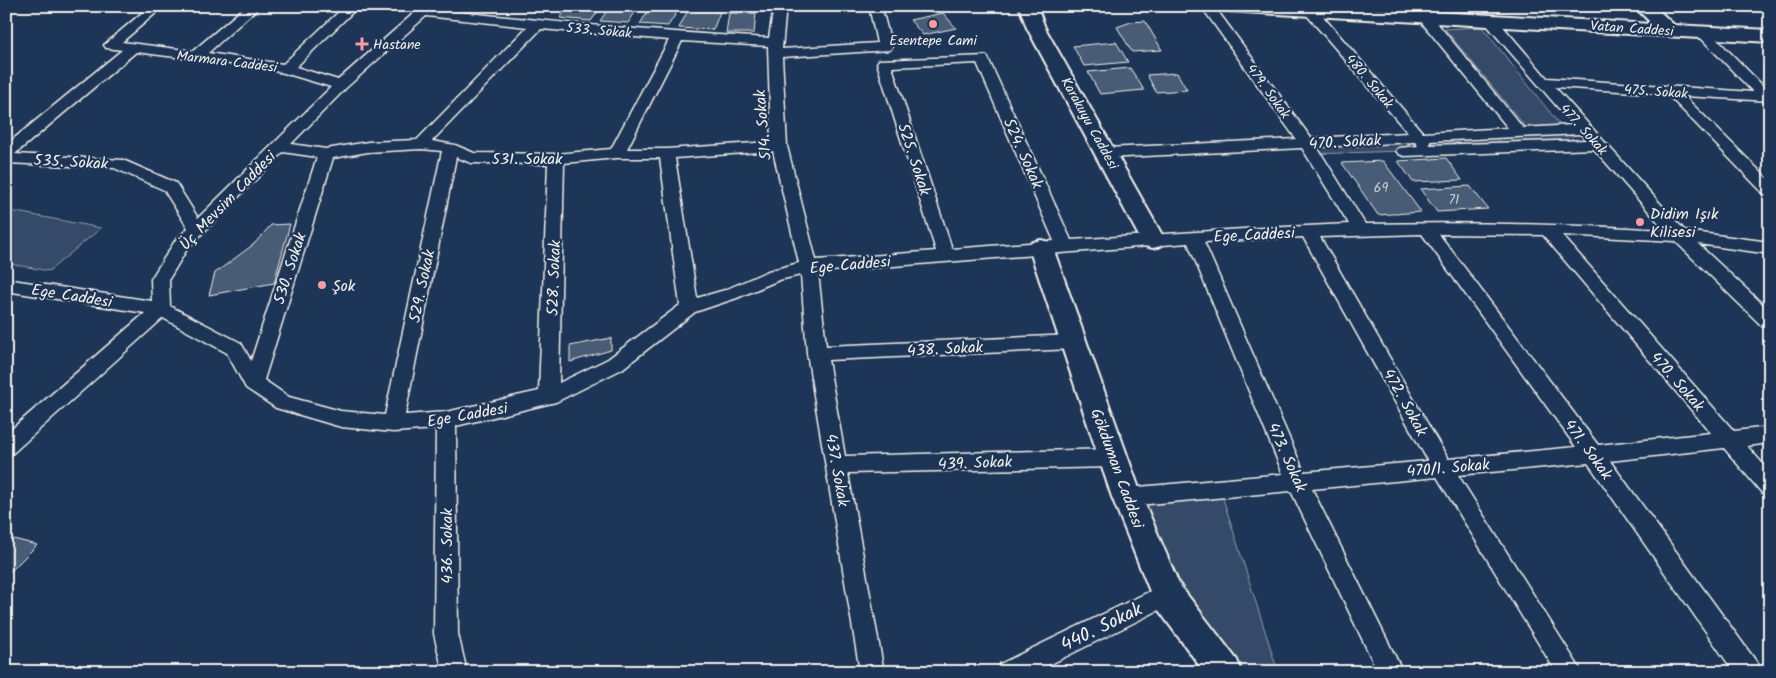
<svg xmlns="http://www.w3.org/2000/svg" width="1776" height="678" font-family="Kalam,sans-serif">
  <rect width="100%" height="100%" fill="#1d3557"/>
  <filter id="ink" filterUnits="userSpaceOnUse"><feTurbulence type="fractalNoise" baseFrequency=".02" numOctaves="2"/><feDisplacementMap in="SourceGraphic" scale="10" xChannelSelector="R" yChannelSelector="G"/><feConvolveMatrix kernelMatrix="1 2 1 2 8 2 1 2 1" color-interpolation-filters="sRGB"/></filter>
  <g filter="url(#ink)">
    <path fill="#354a67" stroke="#949ea8" d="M1482,27L1564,130L1579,145L1313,154L1307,143L1529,131L1445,29Z
      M6,210L101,228L49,271L6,263Z
      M1220,489L1278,672H1220L1127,497Z"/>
    <path fill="#485b74" stroke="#f4f1e8" d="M569,6H602L591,21L560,18Z
      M610,6H639L628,23L600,21Z
      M651,6H652L679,9L668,26L640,24Z
      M688,10L720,12L713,30L679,28Z
      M729,13H756L754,33H726Z
      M943,13L956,28L923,35L910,20Z
      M1145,21L1162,50L1132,52L1117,27L1131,22Z
      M1116,42L1128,62L1084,66L1073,46Z
      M1130,68L1144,90L1100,94L1088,72Z
      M1177,73L1187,90L1156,92L1147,75Z
      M1446,158L1462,180L1413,182L1398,161Z
      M1383,161L1421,212L1378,215L1342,163Z
      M1470,186L1488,209L1437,212L1420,189Z
      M290,224L274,283L209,295L215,273L254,244L271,225Z
      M611,338V350L570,362V346Z
      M6,537L37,545L6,576Z"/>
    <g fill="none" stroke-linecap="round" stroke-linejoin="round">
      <g stroke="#f4f1e8" stroke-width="3">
        <path id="street" d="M150,6H164L122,42L193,51L246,6H260L208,53L283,64L345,6H359L296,67L338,80L422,6H436L434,9C545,22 657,32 769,38L774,6H786L782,49L877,43L869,6H881L892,47L890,50L782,57L787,146L816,260L936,251L877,63L879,60L987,56L1071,240L1243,229L1349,224L1302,148L1106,158L1101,156L1098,153L1101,150L1106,148L1296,139L1201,6H1214L1311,138L1408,133L1305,13L1304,10L1305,7H1315L1423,133L1508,128L1419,19L1418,16L1419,13H1429L1523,128L1573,125L1485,23L1483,20L1485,17H1495L1547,78L1753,92L1696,33L1703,29L1708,30L1770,93V101L1684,96L1770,181V195L1764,194L1667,94L1555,87L1685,231L1770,242V254L1698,244L1770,311V329L1763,327L1675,241L1562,235L1734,431L1770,427V443L1747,446L1770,472V496L1762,493L1724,448L1610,461L1758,664L1761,672H1734L1588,463L1458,475L1582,672H1556L1437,477L1312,489L1403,672H1378L1291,491L1127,506L1119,503L1116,497L1119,491L1127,488L1283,474L1188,243L818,272L826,346L1073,335L1080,337L1082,342L1080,347L1073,349L828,360L845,456L1113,449L1120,452L1123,458L1120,464L1113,467L848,473L884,672H860L807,353L801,275L779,280L737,298L695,312L622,369L556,402L456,426L458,634L467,672H443L434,634L436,429L393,432L341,427L276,408L246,388L227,353L163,318L13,453L6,455V434L145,313L6,291V279L152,301L151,279L175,241L188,228L164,190L114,168L6,163V145L122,50L106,48L104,45ZM426,16L527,27L417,140L368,142L326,149L291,144L346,88ZM541,29L669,40L611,149L556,154L474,153L455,145L432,141ZM682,41L768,46L771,142L667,149H627ZM136,52L254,67L284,73L331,87L198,218L176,183L123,160L15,154ZM977,63L1054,241L952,249L892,67ZM1581,134L1586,140L1430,145V141ZM1415,142L1418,146L1399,148L1396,151L1399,154L1404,156L1594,149L1665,230C1565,224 1465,222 1365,224L1317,147ZM421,149L442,151L385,415L341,411L289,397L264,380L333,158L368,152ZM773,151L799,263L768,271L725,290L697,298L675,158ZM283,152L317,157L251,361L241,343L170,306L169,279L187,249ZM456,157L471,163L548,164L539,391L446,412L405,415ZM617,158H660L680,305L608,359L559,383L564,163ZM1422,234L1576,447L1448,459L1320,237ZM1439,234L1543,235L1711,433L1598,445ZM1303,237L1428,461L1304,472L1204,242Z
          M1392,6H1405L1411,15L1410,18H1400Z
          M1167,583L1175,586L1179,594L1175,602L1035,672H997L1000,664Z"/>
      </g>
      <g stroke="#f4f1e8" stroke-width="4">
        <path id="secondary" d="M1019,6H1037L1045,28L1165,240L1161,246L1153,248L1145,246L1141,240L1027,28Z
          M1217,6H1328L1652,24L1634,6H1654L1674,25L1770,30V42L1226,11L1220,10Z
          M1041,240L1049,242L1053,248L1142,497L1179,584L1237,660L1242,672H1204L1155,605L1151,594L1112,497L1029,248L1033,242Z"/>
      </g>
      <use href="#street" fill="#1d3557" fill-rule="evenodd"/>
      <use href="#secondary" fill="#1d3557" fill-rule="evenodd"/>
    </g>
  </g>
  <g fill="#ff9aa2" stroke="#1d3557" stroke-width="2">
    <circle cx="933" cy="24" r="5"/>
    <path d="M359.5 36.5h5v5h5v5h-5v5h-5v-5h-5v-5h5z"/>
    <circle cx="1640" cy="222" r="5"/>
    <circle cx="322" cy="285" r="5"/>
  </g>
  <g text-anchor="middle" stroke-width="4.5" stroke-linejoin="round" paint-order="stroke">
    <g font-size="14" fill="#f4f1e8" stroke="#1d3557">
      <text transform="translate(1632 28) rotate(4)" y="5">Vatan Caddesi</text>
      <text transform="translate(599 30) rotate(5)" y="5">533. Sokak</text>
      <text transform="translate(227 61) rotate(7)" y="5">Marmara Caddesi</text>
      <text transform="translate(1370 81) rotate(50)" y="5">480. Sokak</text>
      <text transform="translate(1269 91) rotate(54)" y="5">479. Sokak</text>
      <text transform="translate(1656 91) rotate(4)" y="5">475. Sokak</text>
      <text transform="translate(1090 123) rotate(61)" y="5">Karakuyu Caddesi</text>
      <text transform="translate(1584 129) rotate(48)" y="5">477. Sokak</text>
    </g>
    <g font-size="14" fill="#f4f1e8" stroke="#1d3557">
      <text x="933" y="45">Esentepe Cami</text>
      <text x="373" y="49" text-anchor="start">Hastane</text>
    </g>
    <g font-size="14" fill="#c9cccb">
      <text x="1381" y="192">69</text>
      <text x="1454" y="204">71</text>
    </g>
    <g font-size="16" fill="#f4f1e8" stroke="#1d3557">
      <text transform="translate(762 125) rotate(-95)" y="6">514. Sokak</text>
      <text transform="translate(1345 141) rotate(-3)" y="6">470. Sokak</text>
      <text transform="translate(1024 153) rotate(66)" y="6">524. Sokak</text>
      <text x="527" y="164">531. Sokak</text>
      <text transform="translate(915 159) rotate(72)" y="6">525. Sokak</text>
      <text transform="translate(71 161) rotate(3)" y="6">535. Sokak</text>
      <text transform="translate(227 200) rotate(-46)" y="6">Üç Mevsim Caddesi</text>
      <text transform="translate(1254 234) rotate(-3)" y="6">Ege Caddesi</text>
      <text transform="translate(850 264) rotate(-5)" y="6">Ege Caddesi</text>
      <text transform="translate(289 268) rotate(-72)" y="6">530. Sokak</text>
      <text transform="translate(553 278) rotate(-88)" y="6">528. Sokak</text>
      <text transform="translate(421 286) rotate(-78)" y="6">529. Sokak</text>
      <text transform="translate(72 295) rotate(9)" y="6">Ege Caddesi</text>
      <text transform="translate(945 348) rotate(-3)" y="6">438. Sokak</text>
      <text transform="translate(1678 381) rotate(49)" y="6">470. Sokak</text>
      <text transform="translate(1406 402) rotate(61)" y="6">472. Sokak</text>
      <text transform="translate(467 414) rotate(-10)" y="6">Ege Caddesi</text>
      <text transform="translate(1589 449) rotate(54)" y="6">471. Sokak</text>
      <text transform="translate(1288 457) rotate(66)" y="6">473. Sokak</text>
      <text transform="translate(975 462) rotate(-2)" y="6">439. Sokak</text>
      <text transform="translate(1448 467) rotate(-5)" y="6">470/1. Sokak</text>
      <text transform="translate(1118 468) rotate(70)" y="6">Gökduman Caddesi</text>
      <text transform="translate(838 470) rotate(80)" y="6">437. Sokak</text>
      <text transform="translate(446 546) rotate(-90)" y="6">436. Sokak</text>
    </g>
    <g font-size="16" fill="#f4f1e8" stroke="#1d3557" text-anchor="start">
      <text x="1650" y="219">Didim Işık<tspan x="1650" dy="18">Kilisesi</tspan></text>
      <text x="332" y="291">Şok</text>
    </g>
    <g font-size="19" fill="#f4f1e8" stroke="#1d3557">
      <text transform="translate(1101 626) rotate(-26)" y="7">440. Sokak</text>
    </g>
  </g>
  <rect width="1776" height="678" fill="none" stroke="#1d3557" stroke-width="25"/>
  <rect x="12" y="12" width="1751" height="653" fill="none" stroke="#f4f1e8" stroke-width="2" filter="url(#ink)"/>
</svg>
